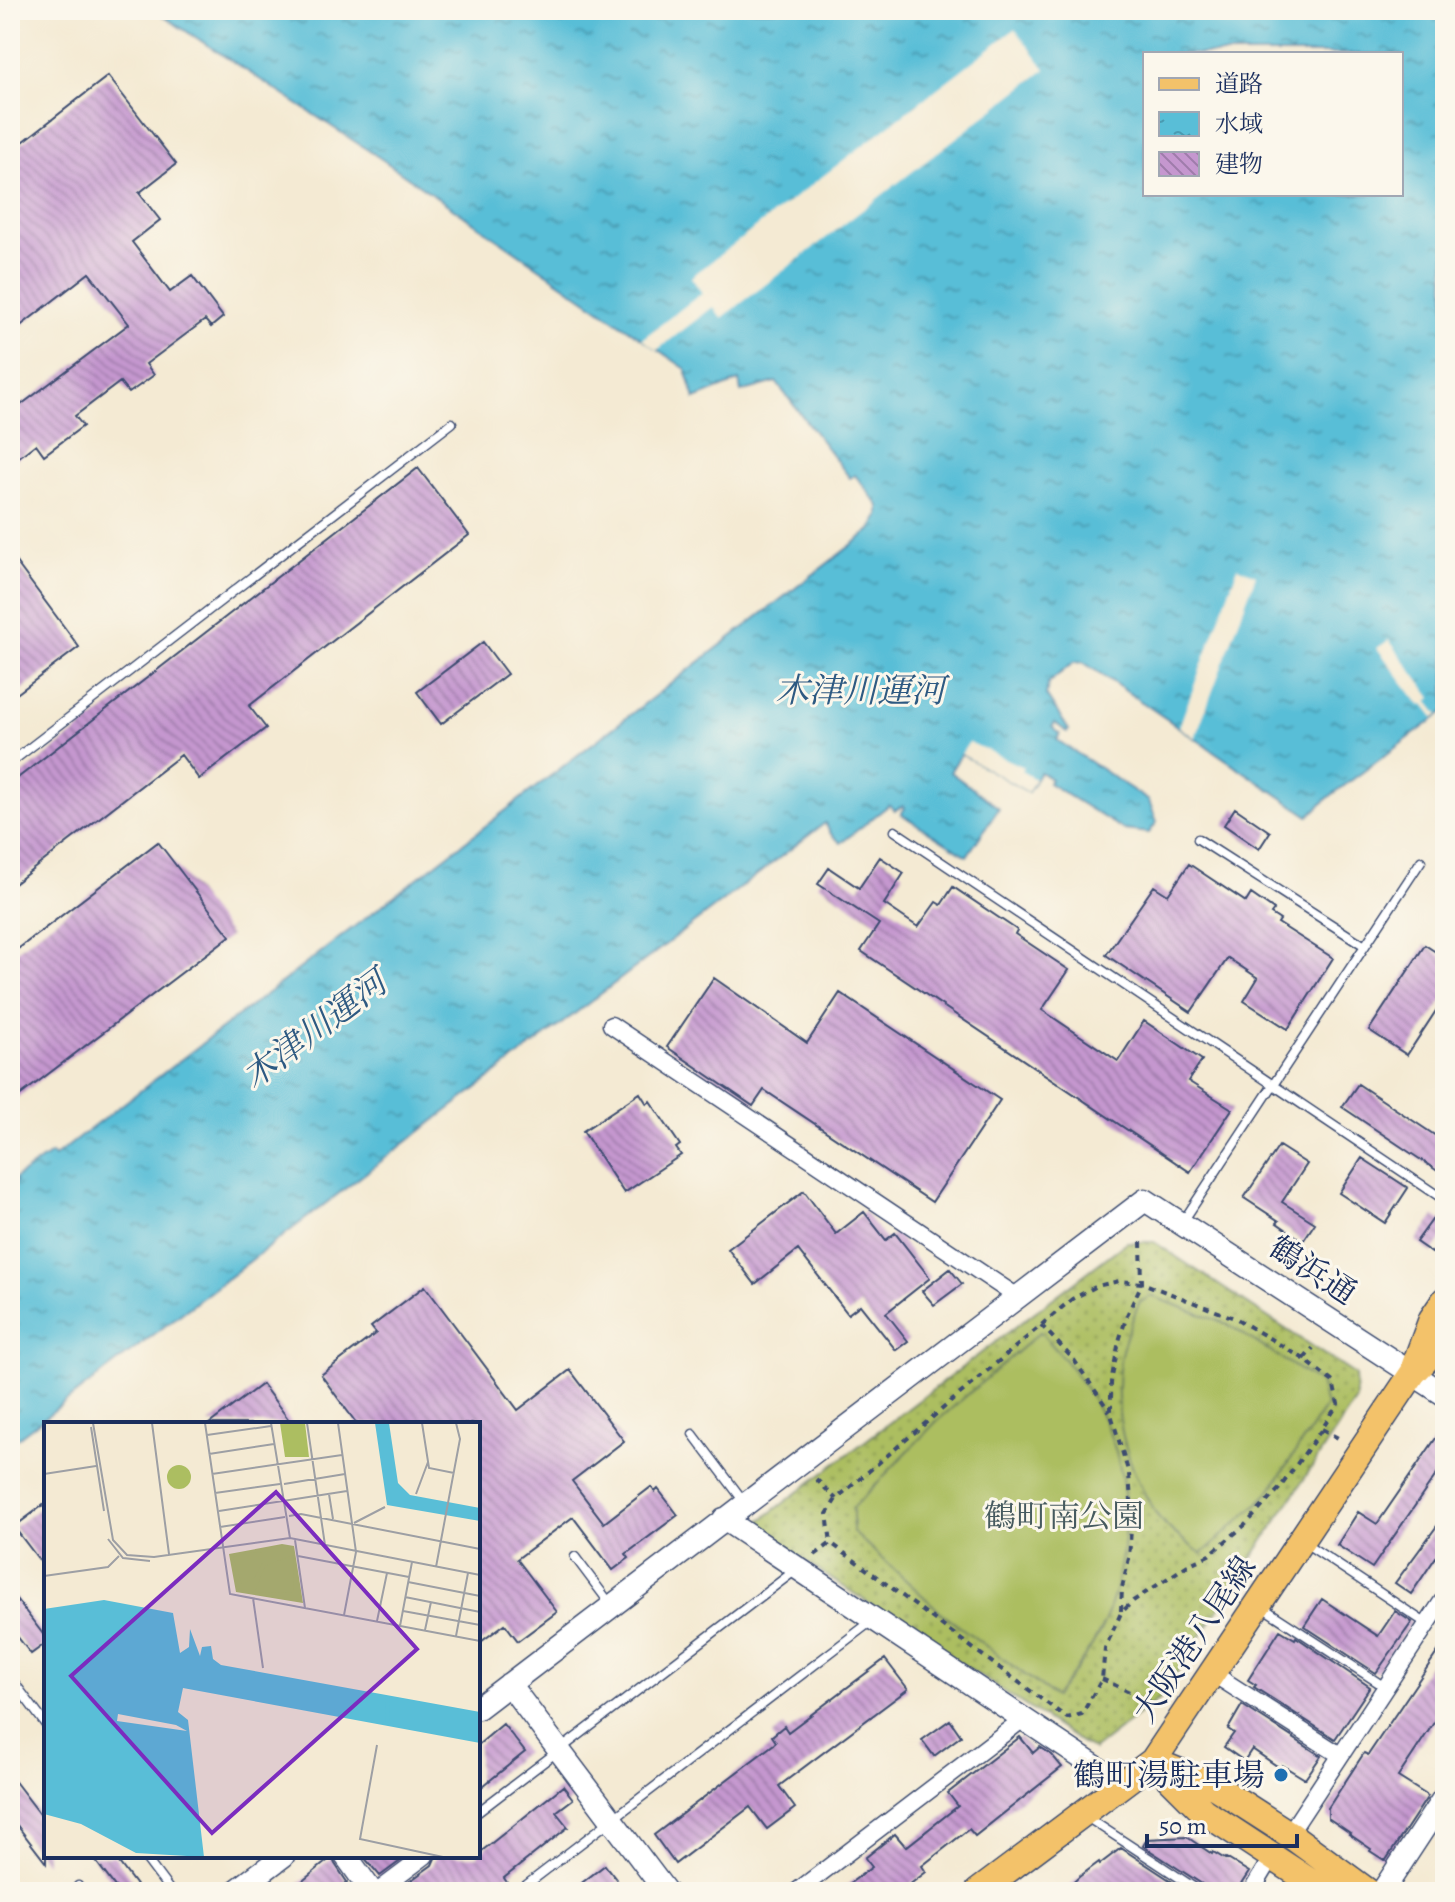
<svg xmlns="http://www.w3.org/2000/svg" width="1455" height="1902" font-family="Alegreya,'Noto Serif JP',serif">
  <defs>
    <pattern id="grass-dots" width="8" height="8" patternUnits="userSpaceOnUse" patternTransform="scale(2)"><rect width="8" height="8" fill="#acbe61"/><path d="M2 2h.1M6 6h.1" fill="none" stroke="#8b9b53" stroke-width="1.8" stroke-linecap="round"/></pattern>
    <pattern id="water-ripples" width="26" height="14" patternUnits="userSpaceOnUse" patternTransform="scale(2)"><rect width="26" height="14" fill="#59bed7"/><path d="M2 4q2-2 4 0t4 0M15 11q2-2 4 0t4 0" fill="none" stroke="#499bb2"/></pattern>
    <pattern id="building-back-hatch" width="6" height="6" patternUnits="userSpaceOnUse" patternTransform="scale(2)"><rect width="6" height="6" fill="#c597cf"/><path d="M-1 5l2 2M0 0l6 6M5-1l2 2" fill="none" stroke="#9f7cab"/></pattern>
  </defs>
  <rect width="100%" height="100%" fill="#fbf7ec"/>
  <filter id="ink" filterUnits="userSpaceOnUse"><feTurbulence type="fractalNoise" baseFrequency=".0125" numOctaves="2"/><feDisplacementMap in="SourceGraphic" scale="16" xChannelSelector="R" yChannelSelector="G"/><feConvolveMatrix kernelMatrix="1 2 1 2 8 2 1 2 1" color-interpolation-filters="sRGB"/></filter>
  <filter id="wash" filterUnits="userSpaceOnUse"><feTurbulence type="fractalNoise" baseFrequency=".006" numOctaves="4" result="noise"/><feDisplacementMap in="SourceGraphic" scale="32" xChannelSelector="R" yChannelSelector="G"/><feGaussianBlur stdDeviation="1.8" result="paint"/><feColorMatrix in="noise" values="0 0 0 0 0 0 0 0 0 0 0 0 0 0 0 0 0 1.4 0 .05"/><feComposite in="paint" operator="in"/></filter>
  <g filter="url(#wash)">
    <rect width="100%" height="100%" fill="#f4ead3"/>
    <path fill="url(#grass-dots)" stroke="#647660" stroke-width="2" d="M1127,1242H1154L1355,1375L1356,1400L1160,1698L1093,1750L760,1532V1521Z"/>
    <path fill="#acbe61" stroke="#647660" stroke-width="2" d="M1151,1296L1227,1324L1320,1383L1326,1406L1267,1495L1202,1554C1187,1543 1172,1533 1160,1519C1155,1513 1151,1505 1147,1498C1123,1455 1113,1410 1120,1361C1122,1342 1132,1321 1139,1303Z
      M1040,1332C1100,1394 1134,1460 1123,1548C1120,1573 1115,1597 1105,1620C1093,1648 1073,1673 1055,1697L944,1615L853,1532V1508L936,1422Z"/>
    <path fill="url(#water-ripples)" stroke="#3a769a" stroke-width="2" fill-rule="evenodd" d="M154,10H1445V711L1329,797L1309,816L1083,662L1073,663L1048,683L1046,695L1069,730L1067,732L1055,723L1052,727L1060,734L1057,740L1149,801L1157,822L1149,833L1124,830L1048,783L1051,779L1040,772L1028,792L961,754L950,772L999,808L967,856L901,814L905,808L903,806L895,810L889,805L841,843L831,834L825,823L10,1444V1188L16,1182L14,1179L51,1154L54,1157L871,530L879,516V506L855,475L850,478L776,382L741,392L739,381L695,399L686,369L380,158ZM1145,54H1401V194H1145Z"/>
    <path fill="#f4ead3" d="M1015,29L1046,69L722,318L713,307L657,350L642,339L702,293L691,277Z
      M1238,567L1256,575L1195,738L1179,727Z
      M1389,640L1432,698L1428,701L1439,715L1435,718L1424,704L1421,706L1377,648Z
      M969,742L1023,767L1021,771L1035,779L1028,792L961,754Z"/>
    <g id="blocks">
      <path fill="url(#building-back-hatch)" d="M108,76L176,164L139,193L160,220L132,242L170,292L192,276L223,317L211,327L205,320L146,364L154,375L129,393L120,382L75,416L83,426L44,455L36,444L10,464V413L129,324L89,273L10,334V152Z
        M418,468L469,535L249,706L266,728L199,779L181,755L10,887V784Z
        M10,554L79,647L10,699Z
        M483,642L507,674L441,724L417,692Z
        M1235,808L1270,832L1259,849L1224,825Z
        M158,842L230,936L10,1103V955Z
        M880,857L904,873L884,904L918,927L936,902L941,905L953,887L1017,930L1015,934L1069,970L1042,1010L1118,1061L1144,1021L1202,1060L1188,1081L1232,1109L1190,1172L861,951L879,924L818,884L829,868L859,888Z
        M1189,864L1246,902L1251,894L1274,910L1271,914L1280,920L1278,923L1333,958L1288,1029L1244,1001L1258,978L1228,958L1191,1012L1106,955L1154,886L1168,895Z
        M1425,945L1445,958V997L1407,1055L1369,1030Z
        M714,978L807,1043L840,993L1000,1100L932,1202L764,1090L753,1106L667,1047Z
        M1358,1084L1445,1142V1176L1342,1107Z
        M640,1093L647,1104L650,1101L680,1145L676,1148L681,1155L624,1193L583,1131Z
        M1279,1146L1307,1164L1282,1202L1315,1223L1303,1241L1277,1223L1279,1221L1244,1198Z
        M1362,1158L1408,1188L1385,1223L1339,1193Z
        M804,1191L836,1234L864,1212L886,1240L895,1233L930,1278L886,1313L908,1341L896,1350L860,1305L848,1314L798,1250L755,1284L728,1249Z
        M1435,1216L1445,1223V1235L1432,1253L1416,1242Z
        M950,1269L962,1284L934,1305L922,1291Z
        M425,1286L518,1410L570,1370L624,1441L572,1481L604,1523L651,1487L655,1492L658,1489L678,1515L626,1554L629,1558L613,1570L573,1517L517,1559L557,1612L518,1641L505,1624L478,1644V1424H357L321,1375L376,1333L371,1327Z
        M262,1384L292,1424H209Z
        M1445,1425V1462L1372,1568L1337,1545L1358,1512L1377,1524Z
        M46,1503V1569L14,1527Z
        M1445,1515V1564L1436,1557L1411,1594L1395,1583Z
        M10,1591L46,1638V1643L31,1654L10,1627Z
        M1322,1599L1378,1636L1395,1611L1412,1622L1376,1673L1304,1626Z
        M1280,1630L1295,1639L1296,1637L1370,1687L1335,1739L1254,1687L1256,1685L1248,1680Z
        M1445,1641V1706L1398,1777L1428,1796L1386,1860H1384L1370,1851L1371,1849L1349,1834L1350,1833L1328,1818V1808L1364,1753L1368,1755Z
        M885,1659L908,1689L779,1786L795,1808L767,1829L750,1807L675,1864L654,1835L774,1744L776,1742L772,1736L784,1726L788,1732Z
        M1242,1705L1321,1756L1305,1779L1282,1765L1280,1768L1252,1749L1244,1761L1224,1747L1234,1733L1228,1729Z
        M950,1720L961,1736L934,1756L922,1740Z
        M503,1724L525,1752L478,1790V1745Z
        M1020,1737L1033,1753L1040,1747L1052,1755L1062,1767L975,1836L969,1829L922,1866L926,1872L900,1892H838L872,1867L865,1858L895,1834L906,1847L958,1806L948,1793Z
        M10,1775L46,1822V1863L10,1816Z
        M563,1786L573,1799L556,1812L568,1827L504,1878L513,1892H395L432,1865L436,1856H478V1854Z
        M1187,1837L1212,1854L1213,1852L1225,1859L1226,1858L1249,1872L1236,1892H1208L1205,1886L1143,1846L1147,1839Z
        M1121,1848L1188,1892H1063L1079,1877L1099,1862L1100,1864Z
        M92,1856H114L141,1892H119Z
        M363,1856H407L380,1876Z
        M332,1857L335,1864L347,1882L344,1885L349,1892H289Z
        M605,1865L626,1892H570Z"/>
    </g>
  </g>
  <g filter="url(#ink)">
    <use href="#blocks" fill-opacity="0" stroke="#3c4b70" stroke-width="2"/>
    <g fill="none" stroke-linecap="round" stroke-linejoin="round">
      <g stroke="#3c4b70" stroke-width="11">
        <path id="service" d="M10,763L452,423
          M895,831L1440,1197
          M1198,839L1365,946
          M1182,1223L1421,861
          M693,1434L745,1503
          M1305,1543L1427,1624
          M575,1557L611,1605
          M1262,1607L1385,1687
          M10,1677L46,1725
          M478,1812L797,1569
          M1085,1816L1201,1892
          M144,1856L171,1892
          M78,1886L82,1892
          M525,1886L873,1620"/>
      </g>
      <g stroke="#3c4b70" stroke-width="19">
        <path id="minor" d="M611,1025L1016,1296
          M1212,1673L1340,1755
          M1289,1834L1445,1597
          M377,1892L425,1856
          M796,1892L1023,1719
          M1251,1892L1272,1857"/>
      </g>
      <g stroke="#3c4b70" stroke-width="25">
        <path id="tertiary" d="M724,1519L1121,1784
          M509,1684L666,1892
          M478,1708L1145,1200L1445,1395
          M346,1856L372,1892
          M235,1892L283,1856
          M1382,1892L1445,1796"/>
      </g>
      <g stroke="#3c4b70" stroke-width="29">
        <path id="primary" d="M1415,1365L1432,1319L1445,1300
          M1153,1761L1216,1787L1289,1834L1368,1892
          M1161,1769L1203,1811L1326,1892
          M978,1892L1153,1761L1413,1373L1445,1340"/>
      </g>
      <path stroke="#3c4b70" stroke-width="4" stroke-dasharray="6 6" stroke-linecap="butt" d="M1041,1325L1074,1360L1110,1412
        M1304,1359L1313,1348
        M1322,1429L1338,1438
        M816,1479L836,1499
        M815,1555L831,1543L1067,1718L1082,1714L1102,1679L1105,1648L1121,1613L1133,1601L1188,1565L1209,1555L1245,1525L1279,1489L1322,1429L1338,1404L1333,1382L1304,1359L1237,1319L1142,1283L1119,1281L1097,1286L1072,1299L836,1499L827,1514L831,1543
        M1121,1611L1122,1588L1129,1558L1132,1515L1129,1474L1111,1414V1382L1119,1341L1127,1315L1142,1283L1141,1242
        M1102,1679L1157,1705"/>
      <use href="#service" stroke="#fff" stroke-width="8"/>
      <use href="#minor" stroke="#fff" stroke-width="16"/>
      <use href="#tertiary" stroke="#fff" stroke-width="22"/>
      <use href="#primary" stroke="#f3c26a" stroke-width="26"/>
    </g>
  </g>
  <circle fill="#1f6fb2" stroke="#fbf7ec" stroke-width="3" cx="1281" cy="1775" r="8"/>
  <g text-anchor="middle" stroke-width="6" stroke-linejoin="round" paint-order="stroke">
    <g font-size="32" fill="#1b2f5e" stroke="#fbf7ec">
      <text transform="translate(1313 1270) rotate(33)" y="11">鶴浜通</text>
      <text transform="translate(1194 1639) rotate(-56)" y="11">大阪港八尾線</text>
    </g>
    <g font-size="32" fill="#465a5f" stroke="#fbf7ec">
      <text x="1064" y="1527">鶴町南公園</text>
    </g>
    <g font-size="32" fill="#1b2f5e" stroke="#fbf7ec" text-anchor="end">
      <text x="1265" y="1786">鶴町湯駐車場</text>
    </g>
    <g font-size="34" font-style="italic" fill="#2e5a82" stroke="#fbf7ec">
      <text x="860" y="702">木津川運河</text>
      <text transform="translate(314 1029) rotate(-37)" y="12">木津川運河</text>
    </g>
  </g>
  <g transform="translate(44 1422)">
    <rect width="436" height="436" fill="#f4ead3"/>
    <path d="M236,1H261L265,35H241ZM238,122L250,124L259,181L192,170L185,132Z" fill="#acbe61"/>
    <path d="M123 55a12 12 0 1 1 24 0a12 12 0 1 1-24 0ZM206,130L219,131V140L210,156L198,162L189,135ZM249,133L250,171L211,170L221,144Z" fill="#acbe61"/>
    <path d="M331,1H345L354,61L366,73L436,86V99L343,83ZM60,178L129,191L136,231L145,225L146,207L156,234L158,225L167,224L169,237L177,243L436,290V321L139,266L134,290L144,298L160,435L92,431L37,402L0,392V187Z" fill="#59bed7"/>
    <path d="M74,292L132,303L143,309L73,299Z" fill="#f4ead3"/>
    <path fill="none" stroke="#59bed7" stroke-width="4" d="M343,300L344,275"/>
    <path fill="none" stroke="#9d9fa4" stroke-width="2" d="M49,1L69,118L83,133L110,135L246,116L436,153M108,1L125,132M161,1L186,172L436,219M227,1L246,116M263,1L281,123M294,1L312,130L300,193M378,1L385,46L410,51M47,5L60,89M163,13L227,4M165,32L230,22M0,52L52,44M168,52L298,33M240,62L301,52M171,71L236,62M285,72L289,97M372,72L384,40M175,89L303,69M245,94L257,92L436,127M310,101L341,85M176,105L241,95M64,117L79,136L106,139M251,118L261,186M254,134L365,155M392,145L416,17L412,1M0,154L64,145L75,134M364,160L436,174M361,175L436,190M209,176L219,246M359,189L436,203M333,199L343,151M356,204L368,140M381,208L387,180M412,214L424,151M333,323L316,417L399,435"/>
    <path fill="#7b2cbf" fill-opacity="0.15" stroke="#7b2cbf" stroke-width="4" d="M232,70L373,227L168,411L27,254Z"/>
    <rect width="436" height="436" fill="none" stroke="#1b2f5e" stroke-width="4"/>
  </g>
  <rect width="1455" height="1902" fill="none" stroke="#fbf7ec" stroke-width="40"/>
  <rect x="1143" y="52" width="260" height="144" fill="#fbf7ec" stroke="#a1a7b3" stroke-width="2"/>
  <rect x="1159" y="78" width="40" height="12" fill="#f3c26a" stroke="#a1a7b3" stroke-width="2"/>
  <text x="1215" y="92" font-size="24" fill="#1b2f5e">道路</text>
  <rect x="1159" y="112" width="40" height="24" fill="url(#water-ripples)" stroke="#a1a7b3" stroke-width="2"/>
  <text x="1215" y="132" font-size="24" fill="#1b2f5e">水域</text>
  <rect x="1159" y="152" width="40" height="24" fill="url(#building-back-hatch)" stroke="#a1a7b3" stroke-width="2"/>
  <text x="1215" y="172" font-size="24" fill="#1b2f5e">建物</text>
  <path d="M1147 1834v12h150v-12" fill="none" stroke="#1b2f5e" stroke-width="4"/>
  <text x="1159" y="1834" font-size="24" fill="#1b2f5e" stroke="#fbf7ec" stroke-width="6" paint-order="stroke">50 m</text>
</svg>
